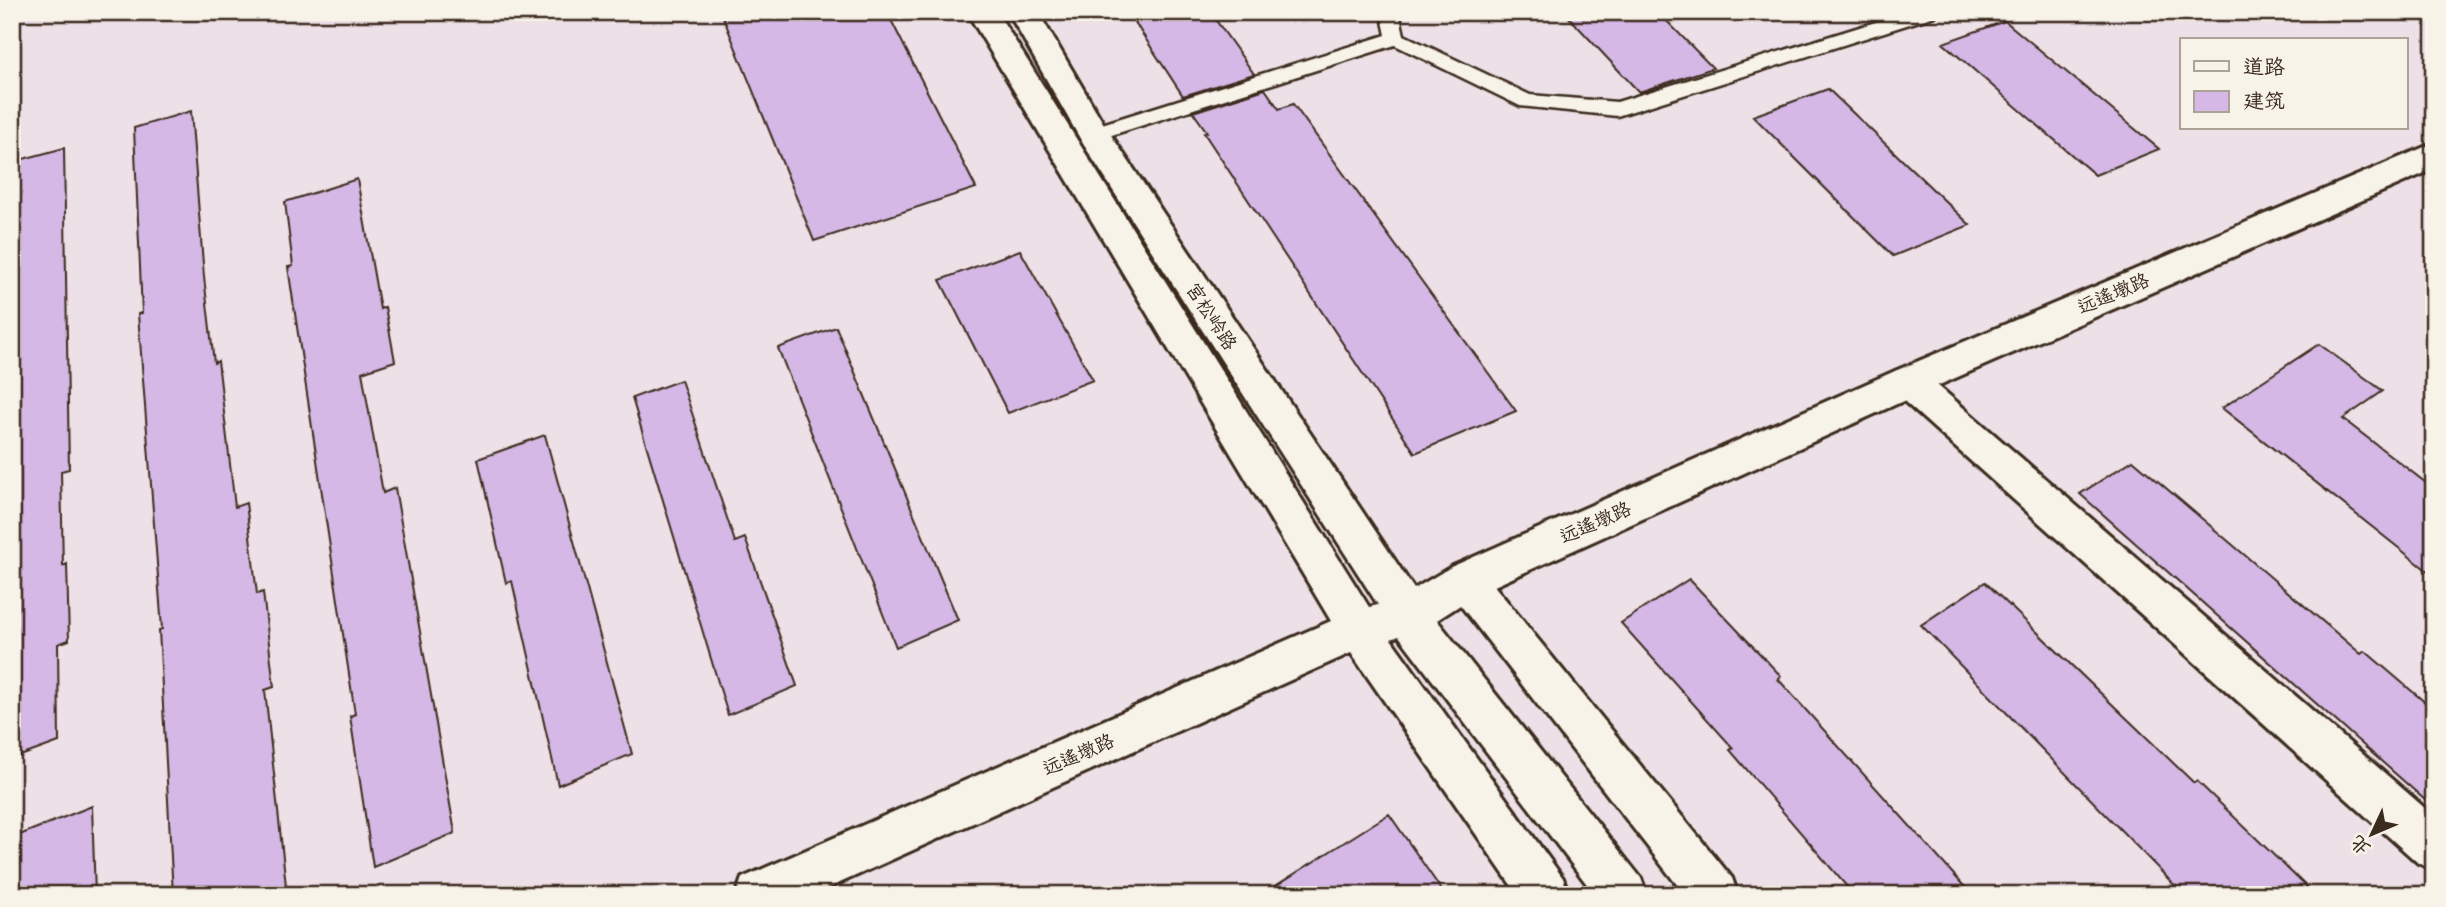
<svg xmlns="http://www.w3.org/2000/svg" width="2446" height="907" font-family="'Comic Neue','LXGW WenKai TC',sans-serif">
  <rect width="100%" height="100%" fill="#ede1e7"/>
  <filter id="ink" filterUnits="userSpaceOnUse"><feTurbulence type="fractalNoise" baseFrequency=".0143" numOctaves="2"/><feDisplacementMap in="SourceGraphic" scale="14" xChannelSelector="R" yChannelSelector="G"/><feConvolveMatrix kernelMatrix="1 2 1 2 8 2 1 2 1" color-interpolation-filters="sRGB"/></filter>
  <g filter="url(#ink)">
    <path fill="#d5b8e5" stroke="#3b2a1e" stroke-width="2" d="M721,12H887L976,188L814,241Z
      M1128,12H1210L1254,74L1183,96Z
      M1564,12H1658L1713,68L1639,92Z
      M2005,21L2159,149L2095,175L1943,43Z
      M1265,89L1279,109L1293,104L1516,411L1415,453L1204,133L1207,132L1193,112Z
      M1828,89L1970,225L1893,256L1753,116Z
      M191,111L204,277L214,363L218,361L235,507L246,503L257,594L263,592L274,687L265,690L287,895H173L159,630L162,629L138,314L142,313L134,128Z
      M64,148L69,469L61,471L63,566L67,564L69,640L58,644L59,742L12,759V162Z
      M357,179L380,309L385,307L395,361L362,372L383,493L395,488L455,833L373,867L350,716L355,714L288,267L293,266L285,202Z
      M1020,250L1093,380L1008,413L940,280Z
      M836,327L958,620L896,647L778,348Z
      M2319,344L2383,391L2343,419L2434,489V576L2222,408Z
      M681,380L735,542L745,538L797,686L728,715L632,398Z
      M545,435L632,754L558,785L512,581L506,583L478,459Z
      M2133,460L2361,654L2365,651L2434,710V808L2080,494Z
      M1689,579L1781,676L1778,679L1972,895H1854L1730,750L1733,748L1621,623Z
      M1985,582L2194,783L2197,781L2315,895H2184L1921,625Z
      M92,806L95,895H12V838Z
      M1389,814L1445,895H1261Z"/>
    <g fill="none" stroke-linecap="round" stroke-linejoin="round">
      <g stroke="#3b2a1e" stroke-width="5">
        <path id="lane" d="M1381,12H1399L1404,35L1530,95L1617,102L1908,12H1938L1935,16L1617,116L1520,106L1395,45L1093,141L1083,134L1086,129L1386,35Z"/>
      </g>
      <g stroke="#3b2a1e" stroke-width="6">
        <path id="street" d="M1908,367L1921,371L2434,816V870L2418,863L1895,393L1889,382L1895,371Z
          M1465,562L1479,567L1732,878L1738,895H1685L1451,593L1445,580L1451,567Z"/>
      </g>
      <g stroke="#3b2a1e" stroke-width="6">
        <path id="secondary" d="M967,12H997L1369,607L1378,605L1082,142L1008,12H1038L1105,126L1414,589L1451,567L1895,371L2434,143V169L1921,393L1479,593L1437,620L1641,878L1647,895H1595L1399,636L1391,639L1563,878L1569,895H1518L1351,653L813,895H736L742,878L1331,621Z"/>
      </g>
      <use href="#lane" fill="#f7f3e8" fill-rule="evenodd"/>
      <use href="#street" fill="#f7f3e8" fill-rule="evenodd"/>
      <use href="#secondary" fill="#f7f3e8" fill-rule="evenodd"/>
    </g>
  </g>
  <g text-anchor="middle" stroke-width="6" stroke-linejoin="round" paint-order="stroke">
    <g font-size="19" fill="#3b2a1e" stroke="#f7f3e8">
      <text transform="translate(2113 293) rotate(-23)" y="7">远遥墩路</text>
      <text transform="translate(1212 316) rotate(57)" y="7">宫松岭路</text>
      <text transform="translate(1595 522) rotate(-24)" y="7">远遥墩路</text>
      <text transform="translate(1078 754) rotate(-24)" y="7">远遥墩路</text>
    </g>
  </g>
  <rect width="2446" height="907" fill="none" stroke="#f7f3e8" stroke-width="42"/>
  <rect x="21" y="21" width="2404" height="865" fill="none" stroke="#3b2a1e" stroke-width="2.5" filter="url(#ink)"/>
  <rect x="2180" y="38" width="228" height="91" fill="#f7f3e8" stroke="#aca397" stroke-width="2"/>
  <rect x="2194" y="61" width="35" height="10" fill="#f7f3e8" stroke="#aca397" stroke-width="2"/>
  <text x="2243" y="74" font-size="21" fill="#3b2a1e">道路</text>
  <rect x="2194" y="91" width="35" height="21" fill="#d5b8e5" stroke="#aca397" stroke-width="2"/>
  <text x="2243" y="108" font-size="21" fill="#3b2a1e">建筑</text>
  <g transform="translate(2372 834) rotate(226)" stroke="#f7f3e8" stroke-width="5" paint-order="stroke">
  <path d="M0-5L12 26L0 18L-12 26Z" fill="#3b2a1e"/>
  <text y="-10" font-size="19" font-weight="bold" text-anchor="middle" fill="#3b2a1e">北</text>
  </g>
</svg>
